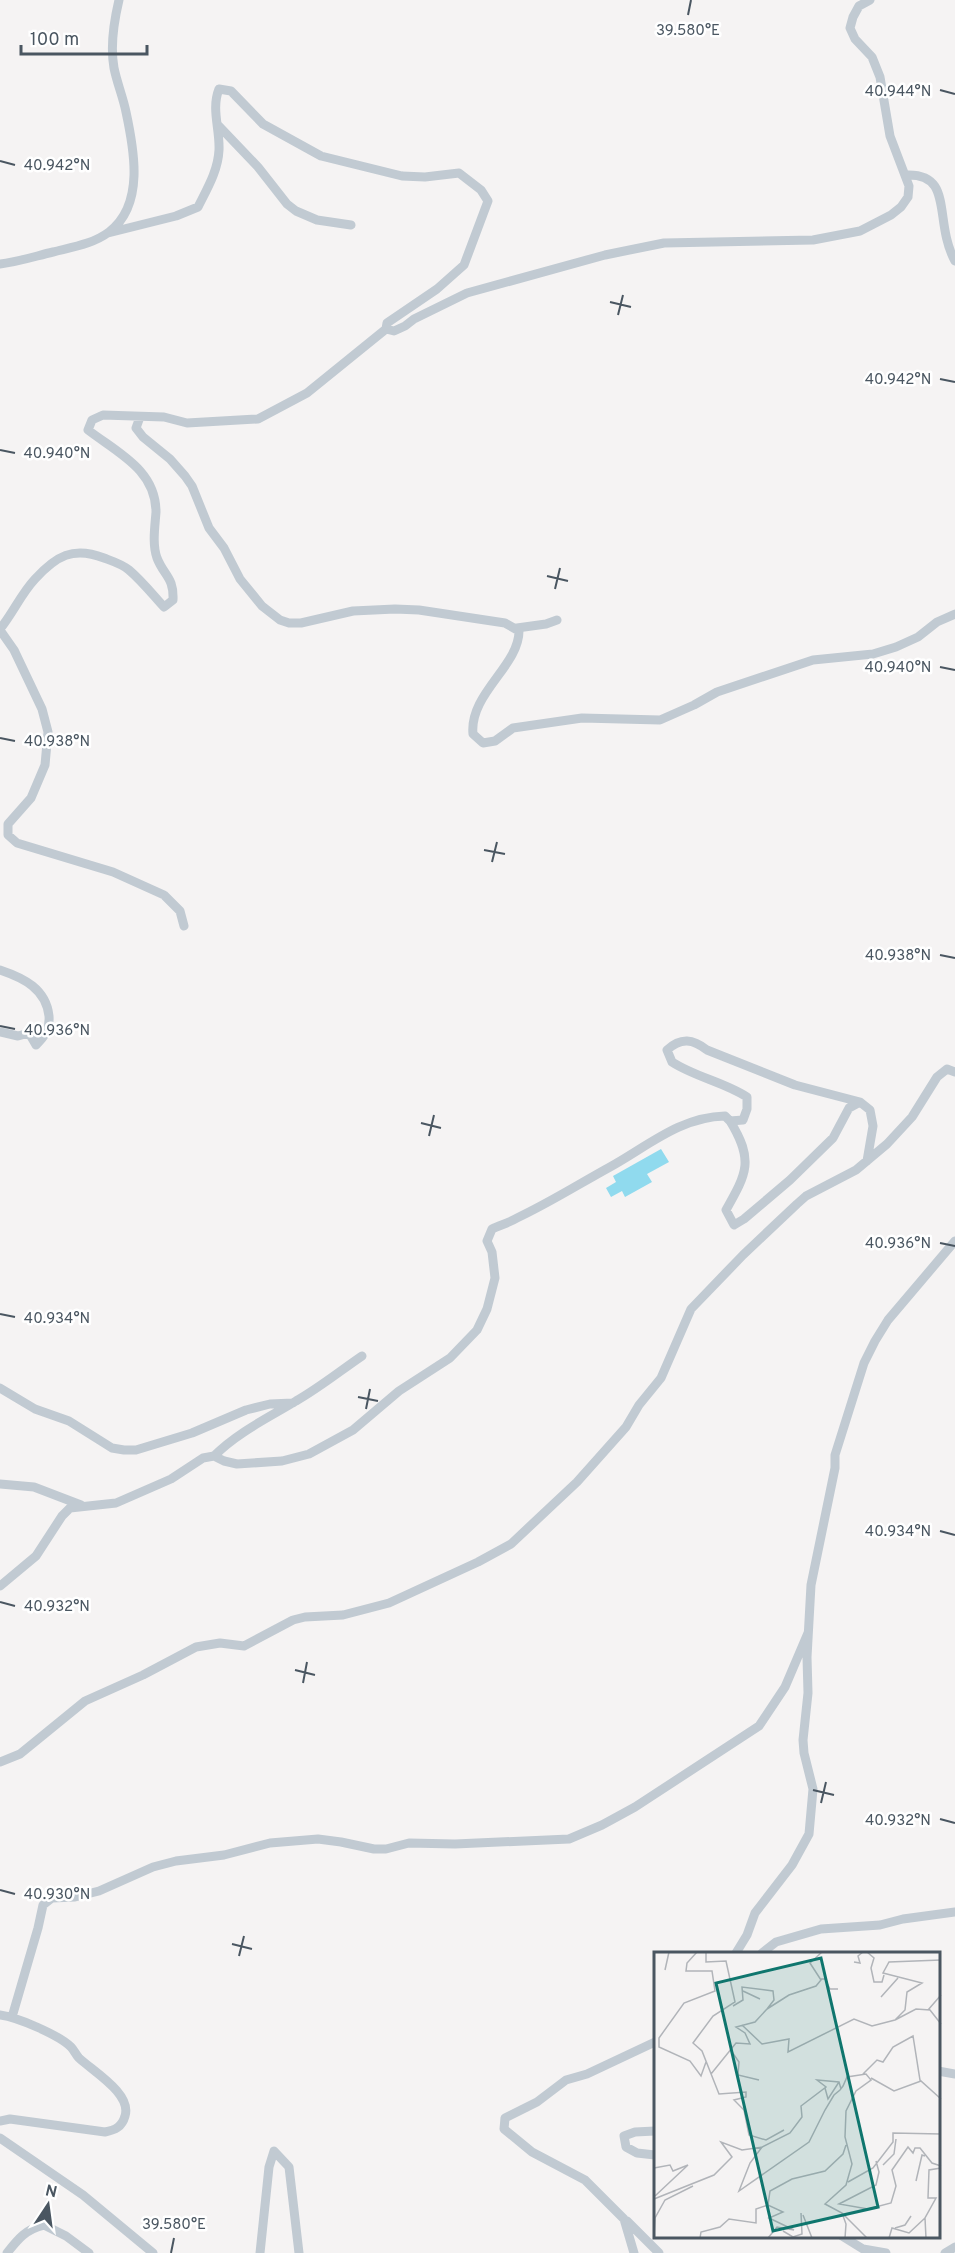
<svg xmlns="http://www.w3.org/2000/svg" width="955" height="2253" font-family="Overpass,sans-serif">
  <rect width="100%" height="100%" fill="#f5f3f3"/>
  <path fill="#90daee" d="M661,1149L669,1162L647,1174L652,1182L625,1197L622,1191L611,1197L606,1188L616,1182L613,1176Z"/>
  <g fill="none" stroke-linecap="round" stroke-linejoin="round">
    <path stroke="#c1cad2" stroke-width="9" d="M217,124L258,167L287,204L296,211L317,220L351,225
      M906,175C955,173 933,221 955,261
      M108,233L176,216L198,207C207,189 218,171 219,150C220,129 211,109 219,89L231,91L263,124L321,156L402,176L425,177L459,173L481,190L488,201L464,265L437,289L387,323L386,329L394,331L405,326L414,319L467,293L605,255L664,243L813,240L860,231L891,215L901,207L908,197L909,186L890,136L880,77L872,57L855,39L850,28L853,17L859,6L870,0
      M0,264C18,262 36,256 53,252C73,247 93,244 109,232C145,205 134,149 126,112C123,97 117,83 114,68C110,46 114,21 119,0
      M140,417L136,428L143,437L170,459L185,476L192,486L209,528L224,548L240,579L262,606L280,620L289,623H301L353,611L395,609L419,610L505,623L519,631C519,666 469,694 473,734L483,743L495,741L513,728L582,718L660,720L694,705L717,692L813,660L873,654L896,647L918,637L937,622L955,614
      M517,628L546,624L557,620
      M0,629C13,613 21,594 35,579C56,556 73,546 104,558C112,561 122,564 129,570C142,581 153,595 164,607L173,600C174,577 164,576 157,558C152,544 155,526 156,512C156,470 118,453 88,430L92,420L103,415L164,417L187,423L258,419L307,393L386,329
      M0,630L14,650L42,709L48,732L45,765L31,798L8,824V835L17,843L113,872L164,895L180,911L184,926
      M0,970C24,978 46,989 49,1016C50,1029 45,1036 36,1045L29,1033L18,1036L0,1032
      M730,1121C754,1160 747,1173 726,1210L734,1225L744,1219L790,1180L833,1138L849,1108L860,1102
      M0,1388L35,1409L69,1421L112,1448L124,1450H136L192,1433L246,1410L270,1404L293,1403
      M214,1456C238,1432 268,1418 296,1401C319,1388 340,1371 362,1356
      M0,1484L34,1487L81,1505
      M0,1586L36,1556L62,1516L70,1508L116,1503L171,1479L203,1458L214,1456L224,1461L237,1464L282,1461L309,1454L353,1430L399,1391L450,1358L477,1330L487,1309L495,1278L492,1252L487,1241L492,1229C500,1225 509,1223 517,1218C549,1203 579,1184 610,1167C648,1146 680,1117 725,1116L730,1121L743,1120L747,1109V1097C724,1082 695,1077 672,1062L667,1050C681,1037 693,1039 707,1050L795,1085L860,1102L870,1110L873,1126L867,1161
      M0,1762L20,1754L85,1701L143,1675L196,1647L220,1643L244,1646L293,1620L305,1617L343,1615L389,1603L478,1562L511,1544L577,1482L626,1427L639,1405L661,1378L691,1309L743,1255L797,1204L806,1196L856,1170L887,1144L912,1117L937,1077L947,1069L955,1072
      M736,1953L747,1935L755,1913L792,1865L809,1834L813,1789L804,1753L803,1740L808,1693L807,1657L811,1585L835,1468V1455L864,1363L875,1341L888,1320L955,1241
      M762,1953L776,1942L821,1929L880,1925L903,1919L955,1912
      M0,2015C17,2017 59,2035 71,2047C74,2050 76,2055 79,2058C94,2072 132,2094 125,2116C122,2127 115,2130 105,2132L10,2119L0,2121
      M12,2017L38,1928L43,1905L52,1898L75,1897L99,1891L153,1867L176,1861L224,1855L270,1843L318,1839L341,1842L374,1849H386L409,1843L455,1844L569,1839L602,1825L635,1807L759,1726L785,1687L808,1633
      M938,2071L955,2074
      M655,2131L635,2132L624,2136L626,2147L637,2153L655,2155
      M0,2138L83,2195L153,2253
      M627,2221L659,2253
      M842,2236L863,2249L886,2253
      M7,2253C18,2239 26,2229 44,2225L66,2236L89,2253
      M260,2253L269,2167L274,2151L289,2167L299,2253
      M634,2253L624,2219L585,2180L532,2152L504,2129L505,2118L537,2102L566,2080L587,2074L655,2042
      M945,2253L955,2247"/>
  </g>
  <path fill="none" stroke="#4a5661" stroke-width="2" d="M688,15L691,0M940,90L955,94M0,161L15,165M610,302L631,307M618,315L623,295M940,379L955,382M0,450L15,453M547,576L568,581M555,589L560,568M940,667L955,670M0,738L15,741M484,850L505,854M492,862L497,842M940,955L955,958M0,1026L15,1029M421,1123L441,1128M429,1136L434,1115M940,1243L955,1246M0,1314L15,1317M358,1397L378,1401M366,1409L370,1389M940,1531L955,1535M0,1602L15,1606M295,1670L315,1675M303,1683L307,1662M813,1790L834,1795M821,1803L826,1782M940,1819L955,1823M0,1890L15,1894M232,1944L252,1949M239,1956L244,1936M171,2253L174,2238"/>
  <g transform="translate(654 1952)">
    <rect width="286" height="286" fill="#f5f3f3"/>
    <path fill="none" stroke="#b1b4b9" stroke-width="1.5" d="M43,0L33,11L32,19H58L61,39L30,51L5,86V95L36,109L47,124L52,110M52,0V10L72,9L81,50L59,64L39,91L48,99L65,142L92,140V145L80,148L90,158L95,183L112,188L130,178M213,0L220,6L217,16L220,30H228L230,23M287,8L235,10L229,21L268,31L253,40L251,58L241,68L262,57L276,58L287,72M200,10L206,11L204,4L209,0M11,18L15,0M166,27H171L176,37H184M89,39L106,47M227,45L244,26M79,54L89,48L88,35L119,39L120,48L113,57L135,43L162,34L167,28L156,11L168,0M274,58L287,43M88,73L108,92L135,87L134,100L200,67L218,74L241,68M78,100L85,110L84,123L105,128M57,122L82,91L96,92L91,81L82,75L101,70L113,57M209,122L223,108L229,110L239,95L259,84L266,128L287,147M217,126L240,139L267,129M171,136L174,147L185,130M187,137L185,130L163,128L172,135L147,154L148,165L136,181L108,195L96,211L85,239L155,190L171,158L180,143L186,138L189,134L193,125L212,122L217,128L202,139L192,159L191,185L198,212L192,233L171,252L188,261L192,272L191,286M222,209L225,220L222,233L185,252L214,257L237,251L242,234L238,218L254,195L259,201L261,196H266L278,211L287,214M229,213L240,202L242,187M0,216L16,213L19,219L34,213L1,244M262,229L268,203L271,204M194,230L219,216L239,190V181L287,182M0,247L60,223L78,205L67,190L88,198L109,195M114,253L116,239L138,227L171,219L189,202L192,193M188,261L213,286M149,263L158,286M241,276L251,273L257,264M129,279L139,285L148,282L147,261M0,285L1,266L11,248L39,234M46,286L47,280L66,275L75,267L102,271V257L114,253L129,260L115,266L140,278L123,275L114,286M235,286L238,276L255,281L271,266M272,286L271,266L282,246H274L275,218L287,216"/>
    <path fill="#0f766e" fill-opacity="0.15" stroke="#0f766e" stroke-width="3" d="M167,6L224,255L119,279L62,31Z"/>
    <rect width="286" height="286" fill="none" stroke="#4a5661" stroke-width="3"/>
  </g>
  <g font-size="15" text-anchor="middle" fill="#4a5661" stroke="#fff" stroke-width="5" stroke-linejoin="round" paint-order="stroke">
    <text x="688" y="35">39.580°E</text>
    <text x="898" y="96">40.944°N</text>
    <text x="57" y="170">40.942°N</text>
    <text x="898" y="384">40.942°N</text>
    <text x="57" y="458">40.940°N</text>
    <text x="898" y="672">40.940°N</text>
    <text x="57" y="746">40.938°N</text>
    <text x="898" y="960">40.938°N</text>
    <text x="57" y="1035">40.936°N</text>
    <text x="898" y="1248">40.936°N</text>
    <text x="57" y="1323">40.934°N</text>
    <text x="898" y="1536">40.934°N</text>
    <text x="57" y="1611">40.932°N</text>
    <text x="898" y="1825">40.932°N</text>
    <text x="57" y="1899">40.930°N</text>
    <text x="174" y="2229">39.580°E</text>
  </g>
  <g transform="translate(48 2205) rotate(13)" stroke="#ffffff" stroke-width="4.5" paint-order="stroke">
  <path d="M0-4.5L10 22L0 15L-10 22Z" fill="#4a5661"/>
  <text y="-9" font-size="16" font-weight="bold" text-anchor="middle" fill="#4a5661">N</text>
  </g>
  <path d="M21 45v9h126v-9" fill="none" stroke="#4a5661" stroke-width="3"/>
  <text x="30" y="45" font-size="18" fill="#4a5661" stroke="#ffffff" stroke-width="4.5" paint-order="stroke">100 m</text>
</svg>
